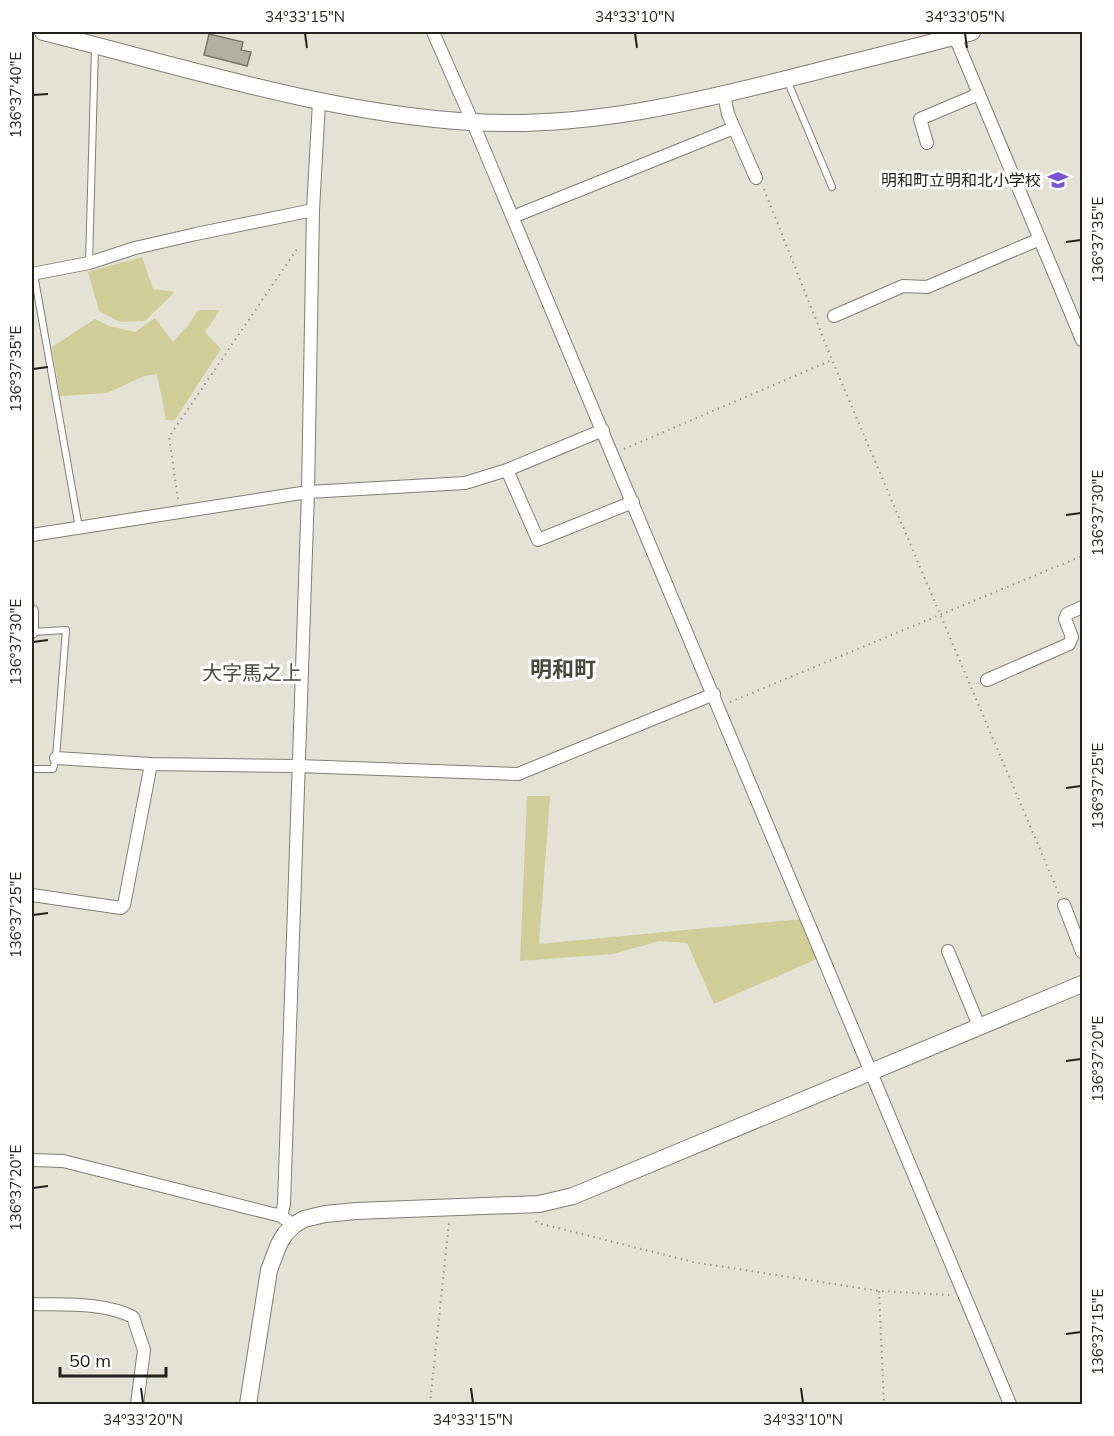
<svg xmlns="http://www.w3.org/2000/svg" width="1114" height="1436" font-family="Mulish,'Noto Sans JP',sans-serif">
  <rect width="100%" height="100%" fill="#e3e2d4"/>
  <path fill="#d1cd99" d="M142,257L153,289L175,292L145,321L120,322L99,311L88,272Z
    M198,310H220L205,332L221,349L175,420H166L157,374L144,376L107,393L60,396L52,347L95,319L109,326L135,332L155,318L173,342L190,323Z
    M527,796H550L539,944L802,919L819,958L714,1004L687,943L659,941L613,954L520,961Z"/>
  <path fill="#b1b0a3" stroke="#777669" stroke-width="1.5" d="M209,34L243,42L241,50L251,52L247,66L204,55Z"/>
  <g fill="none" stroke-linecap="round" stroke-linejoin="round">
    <g stroke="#807f72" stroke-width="8">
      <path id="lane" d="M787,80L832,187
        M89,263L95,47
        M34,274L79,528
        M32,769H53L56,758L66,630L32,632"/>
    </g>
    <g stroke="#807f72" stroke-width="14">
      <path id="street" d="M433,32L473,123L1010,1404
        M953,32L1082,340
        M724,95L728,114L756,178
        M927,143L920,119L979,94
        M520,214L734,128
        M32,274L89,263L135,248L196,234L313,210
        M834,316L903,286L927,287L1040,239
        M507,470L538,540L633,502
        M32,535L308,492L465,483L507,470L603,430
        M32,611V632
        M987,680L1069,644L1072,637L1065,619L1067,614L1082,607
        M56,758L151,764L298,766L518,774L714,694
        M32,895L121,908L124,905L151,764
        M1064,905L1082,952
        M948,951L979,1026
        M32,1160L63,1161L83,1166L281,1216L288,1221
        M281,1216L284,1204L308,492L313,210L319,102
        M32,1304C65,1305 103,1302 133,1317L144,1350L137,1404"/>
    </g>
    <g stroke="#807f72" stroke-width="18">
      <path id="secondary" d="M43,32C185,67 325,113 472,122C585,129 697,102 806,74C861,60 917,47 972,32
        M248,1404L269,1270L279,1244L285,1234L294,1225L304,1219L325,1214L356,1211L539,1204L573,1196L1082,984"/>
    </g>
    <path stroke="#98978d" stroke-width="2" stroke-dasharray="1.5 4.5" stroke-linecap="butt" d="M764,189L832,360L1059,894
      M624,449L832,360
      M178,499L169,437L299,246
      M730,702L1082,556
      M536,1221L538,1223L693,1262L879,1291L951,1295
      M879,1291L884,1404
      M430,1404L449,1222"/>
    <use href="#lane" stroke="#fff" stroke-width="6"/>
    <use href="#street" stroke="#fff" stroke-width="12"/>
    <use href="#secondary" stroke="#fff" stroke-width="16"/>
  </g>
  <path fill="none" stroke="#22221d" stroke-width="2" d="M305,33L307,48M635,33L637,48M965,33L967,48M33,95L48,94M1066,242L1081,240M33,369L48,367M1066,515L1081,513M33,642L48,640M1066,788L1081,786M33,915L48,913M1066,1061L1081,1059M33,1188L48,1186M1066,1334L1081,1332M141,1388L143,1403M471,1388L473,1403M801,1388L803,1403"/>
  <defs>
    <g id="school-bare" transform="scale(1.62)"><path d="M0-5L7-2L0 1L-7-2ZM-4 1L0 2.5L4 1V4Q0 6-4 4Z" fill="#7c56d0" stroke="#fff" stroke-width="2.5" paint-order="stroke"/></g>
  </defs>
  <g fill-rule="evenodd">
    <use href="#school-bare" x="1058" y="180"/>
  </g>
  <g text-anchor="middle" stroke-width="6" stroke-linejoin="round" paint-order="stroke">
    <g font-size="16" fill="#22221d" stroke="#fff" text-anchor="end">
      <text x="1041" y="186">明和町立明和北小学校</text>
    </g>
    <g font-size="20" fill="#4a493e" stroke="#fff">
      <text x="252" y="680">大字馬之上</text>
    </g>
    <g font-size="22" font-weight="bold" fill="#4a493e" stroke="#fff">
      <text x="563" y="677">明和町</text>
    </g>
  </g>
  <rect width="1114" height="1436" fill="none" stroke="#ffffff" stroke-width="66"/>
  <path d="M60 1367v9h106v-9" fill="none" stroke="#22221d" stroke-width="3"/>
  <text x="69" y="1367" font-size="18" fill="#22221d" stroke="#ffffff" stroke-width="4.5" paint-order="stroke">50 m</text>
  <rect x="33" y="33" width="1048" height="1370" fill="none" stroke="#22221d" stroke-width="2"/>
  <g font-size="15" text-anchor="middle" fill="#22221d">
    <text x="305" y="22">34°33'15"N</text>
    <text x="635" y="22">34°33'10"N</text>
    <text x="965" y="22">34°33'05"N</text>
    <text transform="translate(16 95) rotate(-90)" y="5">136°37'40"E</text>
    <text transform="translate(1098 240) rotate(-90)" y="5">136°37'35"E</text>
    <text transform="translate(16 369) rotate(-90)" y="5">136°37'35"E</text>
    <text transform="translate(1098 513) rotate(-90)" y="5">136°37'30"E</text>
    <text transform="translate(16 642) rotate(-90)" y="5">136°37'30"E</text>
    <text transform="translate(1098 786) rotate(-90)" y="5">136°37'25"E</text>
    <text transform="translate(16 915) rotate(-90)" y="5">136°37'25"E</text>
    <text transform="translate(1098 1059) rotate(-90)" y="5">136°37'20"E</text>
    <text transform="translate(16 1188) rotate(-90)" y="5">136°37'20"E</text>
    <text transform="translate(1098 1332) rotate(-90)" y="5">136°37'15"E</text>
    <text x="143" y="1425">34°33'20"N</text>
    <text x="473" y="1425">34°33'15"N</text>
    <text x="803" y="1425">34°33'10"N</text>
  </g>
</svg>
